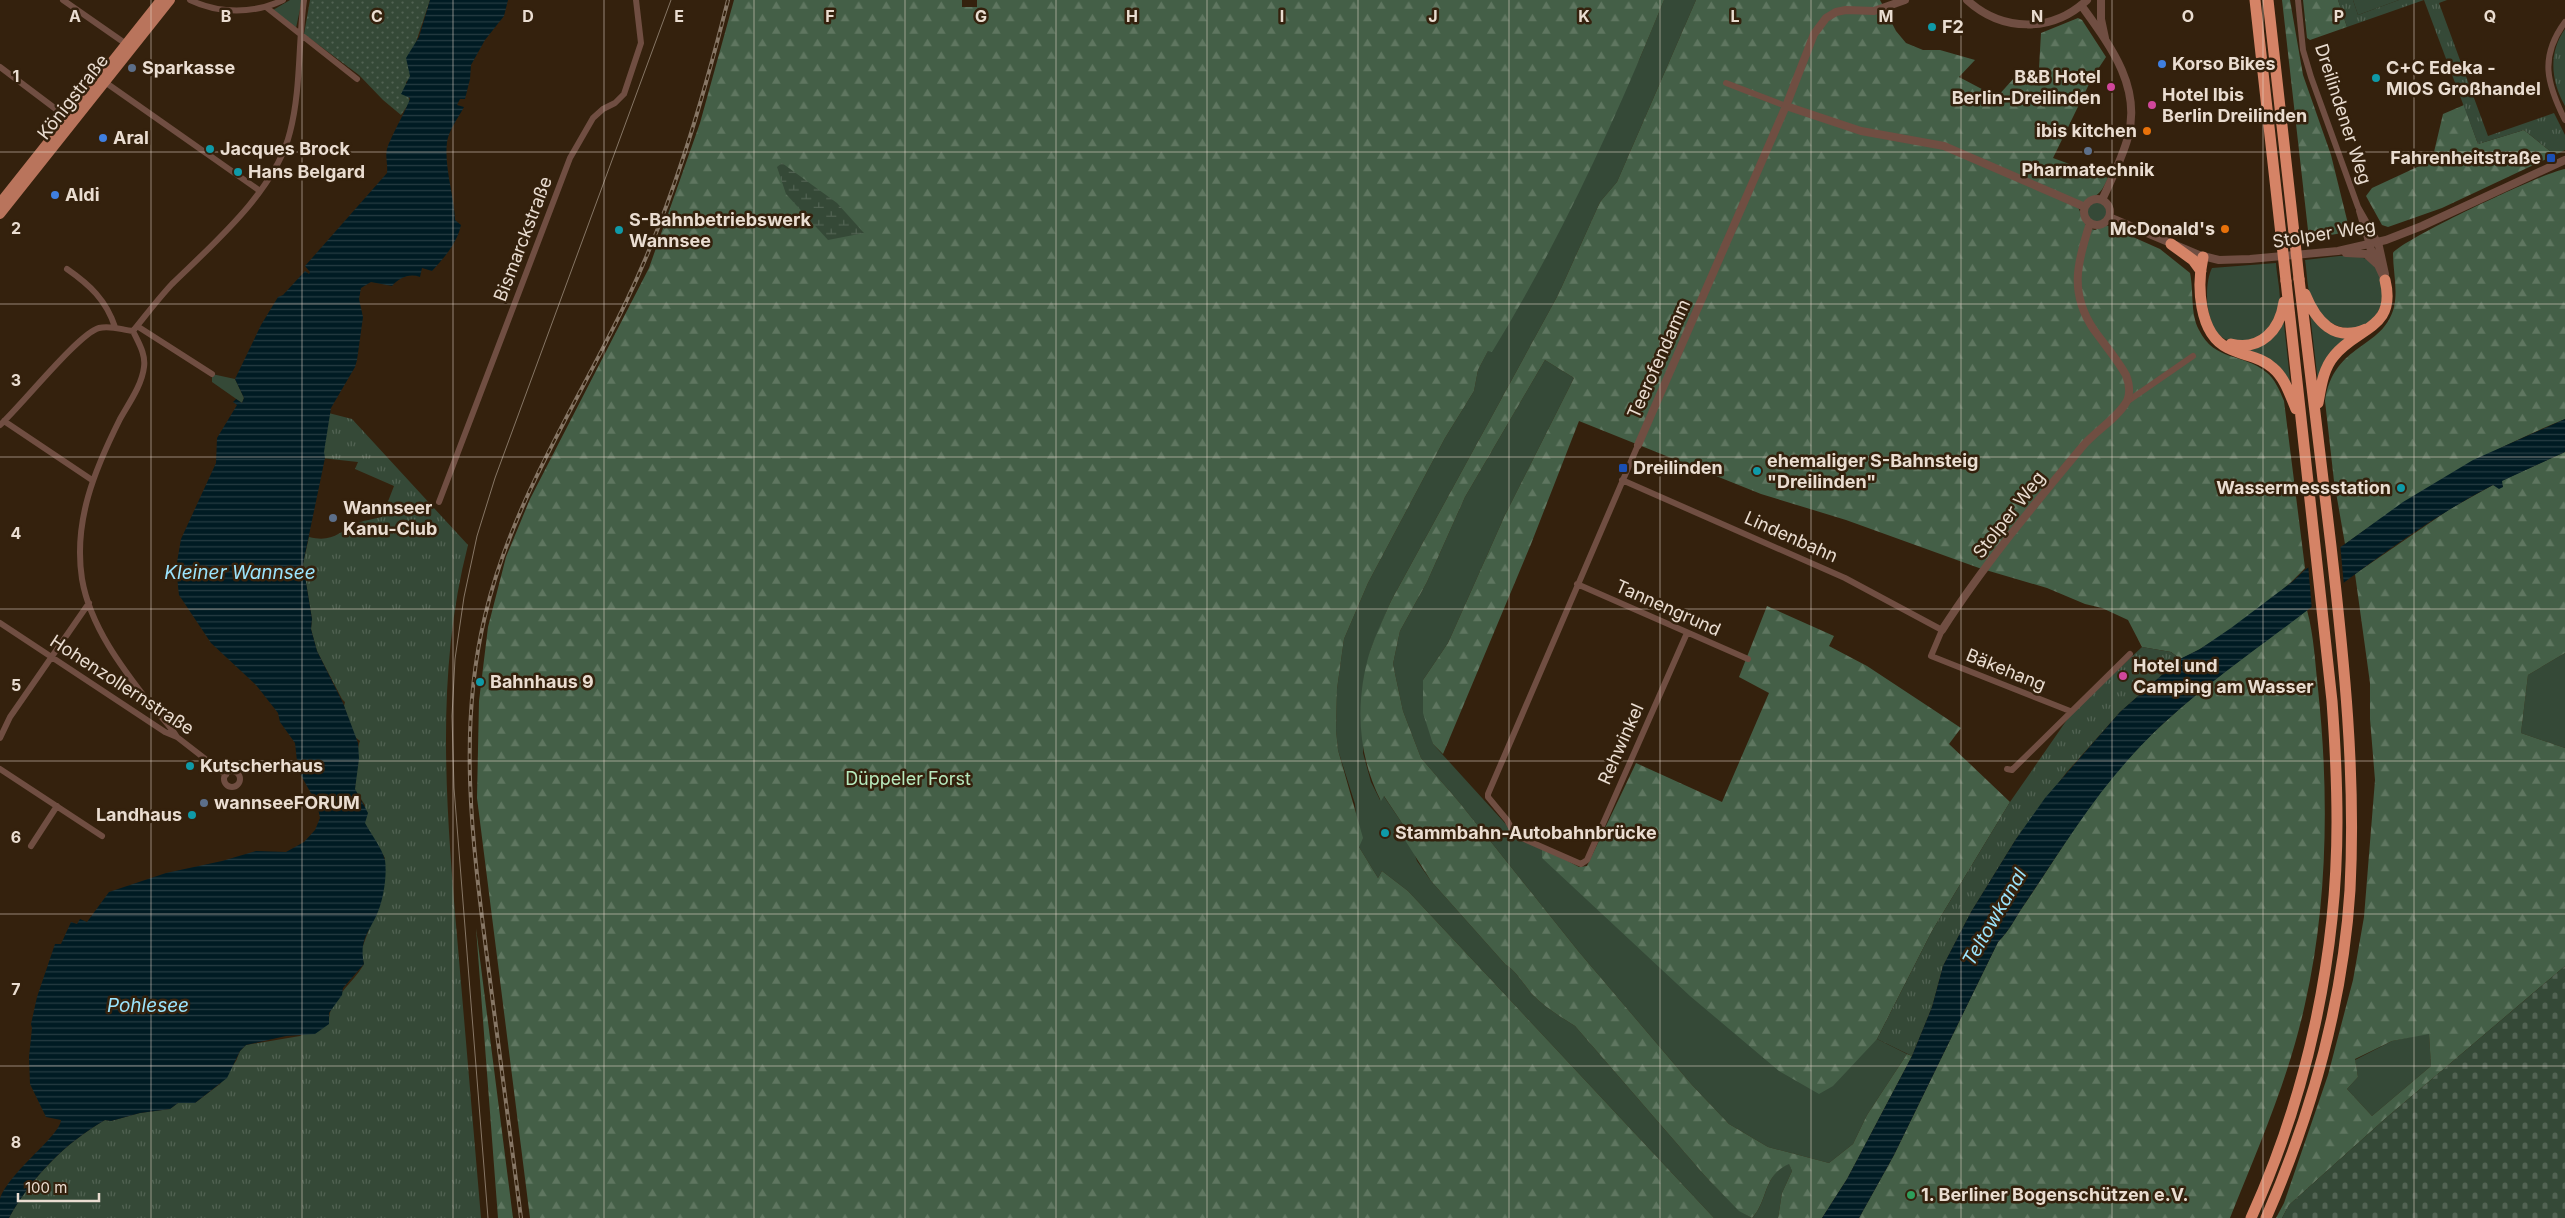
<svg xmlns="http://www.w3.org/2000/svg" width="2565" height="1218" font-family="Inter,sans-serif">
  <defs>
    <pattern id="forest-firs" width="22" height="20" patternUnits="userSpaceOnUse" patternTransform="scale(1.25)"><rect width="22" height="20" fill="#445f47"/><path d="M5 1l3.5 6h-7zM16 11l3.5 6h-7z" fill="#5f7660"/></pattern>
    <pattern id="wetland-marsh" width="20" height="14" patternUnits="userSpaceOnUse" patternTransform="scale(1.25)"><rect width="20" height="14" fill="#354937"/><path d="M1 5h8M5 5V1M11 12h8M15 12V8" fill="none" stroke="#526353"/></pattern>
    <pattern id="cemetery-stones" width="16" height="16" patternUnits="userSpaceOnUse" patternTransform="scale(1.25)"><rect width="16" height="16" fill="#354937"/><path d="M2 7V4a2 2 0 0 1 4 0v3zM10 15v-3a2 2 0 0 1 4 0v3z" fill="#526353"/></pattern>
    <pattern id="park-tufts" width="24" height="20" patternUnits="userSpaceOnUse" patternTransform="scale(1.25)"><rect width="24" height="20" fill="#354937"/><path d="M3 7l-1-3M5 7V3M7 7l1-3M15 17l-1-3M17 17v-4M19 17l1-3" fill="none" stroke="#526353"/></pattern>
    <pattern id="garden-dots" width="8" height="8" patternUnits="userSpaceOnUse" patternTransform="scale(1.25)"><rect width="8" height="8" fill="#354937"/><path d="M2 2h.1M6 6h.1" fill="none" stroke="#526353" stroke-width="1.8" stroke-linecap="round"/></pattern>
    <pattern id="water-rules" width="6" height="5" patternUnits="userSpaceOnUse" patternTransform="scale(1.25)"><rect width="6" height="5" fill="#001b23"/><path d="M0 2.5h6" fill="none" stroke="#253c42"/></pattern>
  </defs>
  <rect width="100%" height="100%" fill="#34210d"/>
  <path fill="#354937" d="M290,0H302L296,28L273,10Z
    M1664,0H1696L1617,182L1600,202L1558,295L1391,601L1370,651L1363,753L1371,782L1380,800L1383,795L1406,829L1417,861L1431,881L1505,964C1517,972 1522,982 1531,993C1543,1006 1559,1016 1575,1026L1705,1176L1739,1210L1752,1218C1769,1200 1762,1176 1789,1163L1792,1171L1782,1193L1778,1218H1714L1408,891L1382,871L1378,878L1359,847L1355,804L1338,750L1336,730L1337,689L1344,639L1368,583L1445,438L1474,391L1478,370L1640,58Z
    M2353,0H2399L2358,15Z
    M2087 212a10 10 0 1 1 20 0a10 10 0 1 1-20 0Z
    M2339,256C2347,256 2358,255 2366,259C2398,276 2383,347 2333,324C2322,319 2314,310 2311,299C2307,287 2307,273 2305,260Z
    M2276,263C2277,281 2286,309 2273,324C2268,330 2261,335 2256,340C2247,340 2236,342 2228,340C2205,334 2203,285 2212,268Z
    M2310,314L2353,334L2318,382Z
    M2283,315L2291,389L2285,378L2237,348L2249,347Z
    M1545,360L1574,378L1505,515L1448,643L1423,680L1433,744L1513,832L1542,847L1870,1044L1877,1039L1907,1054L1867,1115L1853,1144L1829,1163L1768,1147L1729,1124L1692,1085L1579,952L1459,802L1421,758L1403,711L1393,664L1400,631L1427,582L1465,497Z
    M212,374L235,379L244,398L242,403L212,382Z
    M2565,653V748L2521,733L2528,675Z
    M2429,1033L2431,1066L2372,1116L2347,1089L2358,1077L2355,1060L2392,1041Z"/>
  <path fill="url(#forest-firs)" fill-rule="evenodd" d="M734,0H962V7H977V0H1664C1615,121 1560,241 1492,352L1488,351L1478,370L1474,391L1445,438L1368,583L1344,639L1337,689L1336,730L1338,750L1363,838L1359,847L1378,878L1382,871L1408,891L1714,1218H530L477,798L479,701L488,627L506,557L530,499L649,268L700,123Z
    M1696,0H1880L1896,31L1906,43L1923,50H1940L1975,60L1959,77L1997,97L2014,78L2027,85L2039,68L2041,33L2078,18L2082,20L2106,57L2092,78L2053,158L2108,178C2097,203 2093,192 2078,207L2087,228L2095,230L2106,225L2160,249L2190,273C2194,292 2190,313 2199,330C2215,362 2243,353 2266,372C2275,379 2280,391 2284,401L2305,568C2280,596 2215,645 2180,659L2171,652L2142,647L2128,620L2102,608L2085,604L2047,588L1979,568L1846,520L1761,494L1579,421L1531,544L1443,754L1433,744L1423,713V680L1448,643L1505,515L1574,378L1545,360L1465,497L1427,582L1400,631L1393,664L1403,711L1421,758L1459,802L1579,952L1692,1085L1729,1124L1768,1147L1829,1163L1853,1144L1867,1115L1907,1054L1912,1056L1847,1179L1822,1218H1778L1782,1193L1792,1171L1789,1164C1762,1176 1769,1200 1752,1218L1739,1211L1705,1176L1575,1026C1559,1016 1543,1006 1531,993C1522,982 1517,972 1505,964L1431,881L1403,837L1406,829L1384,796L1381,801C1357,754 1355,701 1370,651C1376,634 1384,617 1391,601L1558,295L1600,202L1617,182Z
    M2282,0H2290L2303,75L2331,155L2349,228L2347,232L2309,239Z
    M2303,0H2338L2347,27L2310,40L2307,38Z
    M2464,105L2478,144L2524,130L2555,155L2442,208L2388,227L2382,225L2366,196L2372,188L2428,162L2434,152L2443,114Z
    M2565,169V419C2483,452 2416,493 2345,544L2334,481L2325,401C2334,342 2383,350 2394,307C2398,290 2393,271 2393,253C2403,239 2544,172 2565,169Z
    M2565,452V653L2528,675L2521,733L2565,748V966L2386,1118L2289,1205L2282,1218H2276L2284,1203L2328,1075L2353,980L2364,917L2375,780L2370,719V683L2355,574L2450,509L2493,485L2503,487L2501,481ZM2429,1034L2431,1066L2372,1116L2347,1089L2358,1077L2355,1059L2392,1041Z
    M1767,606L1834,636L1829,646L1867,666L1961,728L1949,744L2010,802L1932,931L1877,1039L1833,1086L1819,1094L1779,1071L1690,996L1542,858V847L1579,867L1587,866L1636,763L1722,802L1769,693L1739,677Z
    M2307,610C2314,636 2315,663 2318,689C2329,791 2328,904 2305,1004C2289,1078 2258,1148 2230,1218H1859L1894,1155L1998,942C2010,930 2015,918 2024,905C2052,864 2077,822 2108,783C2162,714 2237,663 2307,610Z
    M476,928L513,1218H498Z"/>
  <path fill="url(#wetland-marsh)" d="M782,163L837,203L864,233L828,240L786,194L777,167Z"/>
  <path fill="url(#cemetery-stones)" d="M2565,966V1218H2282L2289,1205L2386,1118Z"/>
  <path fill="url(#park-tufts)" d="M2338,0H2353L2358,15L2399,0H2447L2439,3L2488,136L2554,113L2565,135V150L2555,155L2524,130L2478,144L2424,0L2347,27Z
    M2565,29V106C2551,81 2548,53 2565,29Z
    M317,410L352,419L468,545C435,673 446,806 457,936C465,1030 473,1124 481,1218H9C31,1178 65,1143 105,1120L111,1121L140,1113L170,1109L178,1103H195L220,1084L236,1061L240,1051L246,1045L300,1036L329,1020C329,1000 355,981 364,964L361,951L371,924L385,858L364,823L365,805L355,790C356,778 356,750 360,741L355,737L344,706L345,702L342,699L317,651L311,629L312,619L303,564L309,537C332,543 339,532 358,523C365,520 374,519 382,517L394,486L355,469L358,462L303,456Z
    M2142,647L2171,652L2180,659L2120,712L2066,773L2016,839L1971,912L1943,966L1932,1007L1912,1056L1877,1039L1932,931L2010,802L2071,714Z"/>
  <path fill="url(#garden-dots)" d="M310,0H430L415,45L410,79L406,82V88L410,102L401,115L383,100L359,75L304,34Z"/>
  <path fill="url(#water-rules)" d="M430,0H508L504,16L485,40L471,65L470,79L465,99H460L457,105L464,107C458,118 449,130 447,142C444,168 454,194 455,220L461,225C457,243 445,257 432,271L422,268L420,277C409,273 399,278 392,286L371,282L361,288L359,299L363,317L357,360L355,367L331,408L324,452L325,458L303,564L312,619L311,629L317,651L343,703L358,743L359,759L355,789L368,813L365,823C371,834 382,848 385,860C387,874 384,894 380,906C373,929 358,937 364,964L343,988L342,995L329,1013V1024L315,1034L286,1036L246,1045L240,1051L227,1078L195,1103H178L170,1109L140,1113L111,1121L105,1120C65,1143 31,1178 9,1218H0C0,1212 0,1204 0,1199C8,1173 60,1136 61,1120L46,1117L30,1084L29,1057L32,1028L31,1024L37,997L55,944H61L71,922L77,924L80,919L87,922L109,892L166,873L222,861L256,851L286,852L304,842L315,830L320,818L317,804L298,770L295,743L280,722L278,713L256,685L211,643L179,595L176,568L181,539L216,463L217,438L237,405L233,402L236,399L242,403L244,398L235,379L261,325L278,297L283,295L305,271L309,274L310,272L305,266L387,173C388,165 385,156 387,149C390,138 410,103 410,98L401,94L410,76L406,58L419,37Z
    M2565,419V452L2502,481L2503,487L2499,489L2493,485C2420,523 2354,575 2288,625C2232,667 2173,708 2127,761C2088,805 2057,856 2024,905C2015,918 2010,930 1998,942L1894,1155L1859,1218H1822L1847,1179L1912,1056L1932,1007L1943,966L1971,912L2016,839L2045,798L2120,712L2180,659L2200,649L2231,628L2292,582L2306,569L2345,544L2403,502L2473,460Z"/>
  <path fill="#34210d" d="M2340,543L2344,586L2312,610L2308,564Z"/>
  <g fill="none" stroke-linecap="round" stroke-linejoin="round">
    <path stroke="#704e42" stroke-width="6" d="M63,0L129,46
      M190,0C219,14 254,14 283,0
      M2298,0L2303,50L2311,77L2358,207L2378,242
      M266,7L357,79
      M2565,22C2539,57 2547,84 2565,120
      M0,67L69,119
      M102,80L260,191
      M1726,83L1786,106
      M2359,211L2369,245
      M67,269C90,285 106,300 115,327
      M137,326L212,374
      M2125,403L2193,356
      M4,421L92,480
      M0,425C21,406 79,333 99,328C111,325 122,330 133,331
      M1638,445L1488,794V797L1507,820L1515,835L1581,864L1587,860L1687,633
      M1622,480L1845,578L1942,630L1931,656L2070,711
      M439,502L570,158L593,118L603,109L615,103L624,94L641,43L636,0
      M1577,584L1748,659
      M0,623L165,732L177,737L226,775
      M177,737C170,725 160,716 151,705C122,668 90,626 82,579C73,521 95,469 120,419C129,403 142,385 144,367C146,354 138,342 133,331C146,315 158,299 172,284C213,244 276,190 290,132C301,90 298,44 304,0
      M0,738L10,717L89,603
      M0,769L102,836
      M2007,769L2012,770L2130,654
      M224 779a8 8 0 1 1 16 0a8 8 0 1 1-16 0Z
      M31,846L57,806"/>
    <path stroke="#704e42" stroke-width="8" d="M1967,0C2002,32 2052,33 2087,0
      M2101,0V19L2105,38
      M2081,5C2109,44 2142,86 2128,137C2122,159 2111,180 2102,200
      M1786,106L1861,131L1944,146L2085,207
      M2084 212a13 13 0 1 1 26 0a13 13 0 1 1-26 0Z
      M2109,217L2199,255L2219,260L2250,259L2338,251L2386,240L2422,226L2565,160
      M2378,242L2385,274
      M2369,245L2385,280
      M2346,253L2366,254L2377,264
      M1638,445L1786,106L1814,34L1826,18L1836,12L1846,10L1874,11L1905,0
      M1942,630C1983,566 2033,506 2082,447C2095,431 2117,419 2127,401C2131,392 2129,383 2126,375C2117,359 2105,345 2094,330C2069,293 2077,263 2090,223"/>
    <path stroke="#b9745c" stroke-width="10" d="M0,203L161,0
      M0,214L170,0"/>
    <path stroke="#d58366" stroke-width="11" d="M2255,0L2281,235
      M2268,0L2294,233
      M2171,244L2193,260L2201,271
      M2203,257C2197,284 2198,334 2228,348C2243,356 2260,356 2273,368C2285,378 2290,395 2296,409
      M2305,294C2316,321 2334,343 2366,329
      M2231,344C2261,351 2280,330 2284,302
      M2318,403C2321,387 2323,369 2334,356C2357,327 2397,329 2385,280
      M2251,1218C2307,1095 2337,957 2337,822C2337,782 2335,742 2332,701L2286,281
      M2266,1218C2311,1115 2343,1002 2350,890C2356,774 2344,660 2331,546C2320,457 2310,368 2299,279"/>
    <path stroke="#867665" stroke-width="1" d="M488,1218L454,788L452,716L455,659L464,597L477,536L495,478L671,0"/>
    <g stroke="#867665" stroke-width="4">
      <path id="rail" d="M521,1218C510,1134 499,1049 488,965C473,847 457,732 485,616C512,501 576,407 626,302C672,206 702,103 728,0"/>
    </g>
    <use href="#rail" stroke="#34210d" stroke-width="2" stroke-dasharray="5.5" stroke-linecap="butt"/>
    <path stroke="#d58366" stroke-width="11" d="M2294,233L2299,279
      M2281,235L2286,281"/>
  </g>
  <path fill="none" stroke="#eaddd1" stroke-width="1" stroke-opacity="0.55" d="M151,0V1218M302,0V1218M453,0V1218M604,0V1218M754,0V1218M905,0V1218M1056,0V1218M1207,0V1218M1358,0V1218M1509,0V1218M1660,0V1218M1811,0V1218M1961,0V1218M2112,0V1218M2263,0V1218M2414,0V1218M0,152H2565M0,304H2565M0,457H2565M0,609H2565M0,761H2565M0,914H2565M0,1066H2565"/>
  <g fill="#0f9aa8" stroke="#34210d" stroke-width="2">
    <circle cx="1932" cy="27" r="5"/>
    <circle cx="2376" cy="78" r="5"/>
    <circle cx="210" cy="149" r="5"/>
    <circle cx="238" cy="172" r="5"/>
    <circle cx="619" cy="230" r="5"/>
    <circle cx="1757" cy="471" r="5"/>
    <circle cx="2401" cy="488" r="5"/>
    <circle cx="480" cy="682" r="5"/>
    <circle cx="190" cy="766" r="5"/>
    <circle cx="192" cy="815" r="5"/>
    <circle cx="1385" cy="833" r="5"/>
  </g>
  <g fill="#3f7fe0" stroke="#34210d" stroke-width="2">
    <circle cx="2162" cy="64" r="5"/>
    <circle cx="103" cy="138" r="5"/>
    <circle cx="55" cy="195" r="5"/>
  </g>
  <g fill="#5c6f8a" stroke="#34210d" stroke-width="2">
    <circle cx="132" cy="68" r="5"/>
    <circle cx="2088" cy="151" r="5"/>
    <circle cx="333" cy="518" r="5"/>
    <circle cx="204" cy="803" r="5"/>
  </g>
  <g fill="#d1479c" stroke="#34210d" stroke-width="2">
    <circle cx="2111" cy="87" r="5"/>
    <circle cx="2152" cy="105" r="5"/>
    <circle cx="2123" cy="676" r="5"/>
  </g>
  <g fill="#e8710a" stroke="#34210d" stroke-width="2">
    <circle cx="2147" cy="131" r="5"/>
    <circle cx="2225" cy="229" r="5"/>
  </g>
  <g fill="#1a4fb4" stroke="#34210d" stroke-width="2">
    <rect x="2546" y="153" width="10" height="10" rx="2.5"/>
    <rect x="1618" y="463" width="10" height="10" rx="2.5"/>
  </g>
  <circle fill="#2e9e5b" stroke="#34210d" stroke-width="2" cx="1911" cy="1195" r="5"/>
  <g text-anchor="middle" stroke-width="5" stroke-linejoin="round" paint-order="stroke">
    <g font-size="18" font-weight="bold" fill="#eaddd1" stroke="#34210d" text-anchor="start">
      <text x="1942" y="33">F2</text>
      <text x="2172" y="70">Korso Bikes</text>
      <text x="142" y="74">Sparkasse</text>
      <text x="2386" y="74">C+C Edeka -<tspan x="2386" dy="21">MIOS Großhandel</tspan></text>
      <text x="2101" y="83" text-anchor="end">B&amp;B Hotel<tspan x="2101" dy="21">Berlin-Dreilinden</tspan></text>
      <text x="2162" y="101">Hotel Ibis<tspan x="2162" dy="21">Berlin Dreilinden</tspan></text>
      <text x="2137" y="137" text-anchor="end">ibis kitchen</text>
      <text x="113" y="144">Aral</text>
      <text x="220" y="155">Jacques Brock</text>
      <text x="2541" y="164" text-anchor="end">Fahrenheitstraße</text>
      <text x="2088" y="176" text-anchor="middle">Pharmatechnik</text>
      <text x="248" y="178">Hans Belgard</text>
      <text x="65" y="201">Aldi</text>
      <text x="629" y="226">S-Bahnbetriebswerk<tspan x="629" dy="21">Wannsee</tspan></text>
      <text x="2215" y="235" text-anchor="end">McDonald's</text>
      <text x="1767" y="467">ehemaliger S-Bahnsteig<tspan x="1767" dy="21">"Dreilinden"</tspan></text>
      <text x="1633" y="474">Dreilinden</text>
      <text x="2391" y="494" text-anchor="end">Wassermessstation</text>
      <text x="343" y="514">Wannseer<tspan x="343" dy="21">Kanu-Club</tspan></text>
      <text x="2133" y="672">Hotel und<tspan x="2133" dy="21">Camping am Wasser</tspan></text>
      <text x="490" y="688">Bahnhaus 9</text>
      <text x="200" y="772">Kutscherhaus</text>
      <text x="214" y="809">wannseeFORUM</text>
      <text x="182" y="821" text-anchor="end">Landhaus</text>
      <text x="1395" y="839">Stammbahn-Autobahnbrücke</text>
      <text x="1921" y="1201">1. Berliner Bogenschützen e.V.</text>
    </g>
    <g font-size="18" fill="#eaddd1" stroke="#34210d">
      <text transform="translate(73 97) rotate(-52)" y="6">Königstraße</text>
      <text transform="translate(2343 114) rotate(72)" y="6">Dreilindener Weg</text>
      <text transform="translate(2324 234) rotate(-9)" y="6">Stolper Weg</text>
      <text transform="translate(523 239) rotate(-69)" y="6">Bismarckstraße</text>
      <text transform="translate(1659 359) rotate(-66)" y="6">Teerofendamm</text>
      <text transform="translate(2009 515) rotate(-52)" y="6">Stolper Weg</text>
      <text transform="translate(1791 537) rotate(24)" y="6">Lindenbahn</text>
      <text transform="translate(1668 608) rotate(24)" y="6">Tannengrund</text>
      <text transform="translate(2006 670) rotate(22)" y="6">Bäkehang</text>
      <text transform="translate(122 685) rotate(33)" y="6">Hohenzollernstraße</text>
      <text transform="translate(1621 744) rotate(-66)" y="6">Rehwinkel</text>
    </g>
    <g font-size="18" fill="#b8eabe" stroke="#34210d">
      <text x="908" y="785">Düppeler Forst</text>
    </g>
    <g font-size="19" font-style="italic" fill="#9be4fd" stroke="#34210d">
      <text x="240" y="579">Kleiner Wannsee</text>
      <text transform="translate(1994 917) rotate(-60)" y="7">Teltowkanal</text>
      <text x="148" y="1012">Pohlesee</text>
    </g>
  </g>
  <g font-size="16" text-anchor="middle" font-weight="bold" fill="#eaddd1" stroke="#34210d" stroke-width="5" stroke-linejoin="round" paint-order="stroke">
    <text x="75" y="22">A</text>
    <text x="226" y="22">B</text>
    <text x="377" y="22">C</text>
    <text x="528" y="22">D</text>
    <text x="679" y="22">E</text>
    <text x="830" y="22">F</text>
    <text x="981" y="22">G</text>
    <text x="1132" y="22">H</text>
    <text x="1282" y="22">I</text>
    <text x="1433" y="22">J</text>
    <text x="1584" y="22">K</text>
    <text x="1735" y="22">L</text>
    <text x="1886" y="22">M</text>
    <text x="2037" y="22">N</text>
    <text x="2188" y="22">O</text>
    <text x="2339" y="22">P</text>
    <text x="2490" y="22">Q</text>
    <text x="16" y="82">1</text>
    <text x="16" y="234">2</text>
    <text x="16" y="386">3</text>
    <text x="16" y="539">4</text>
    <text x="16" y="691">5</text>
    <text x="16" y="843">6</text>
    <text x="16" y="995">7</text>
    <text x="16" y="1148">8</text>
  </g>
  <path d="M18 1193v8h81v-8" fill="none" stroke="#eaddd1" stroke-width="2.5"/>
  <text x="25" y="1193" font-size="15" fill="#eaddd1" stroke="#34210d" stroke-width="4" paint-order="stroke">100 m</text>
</svg>
